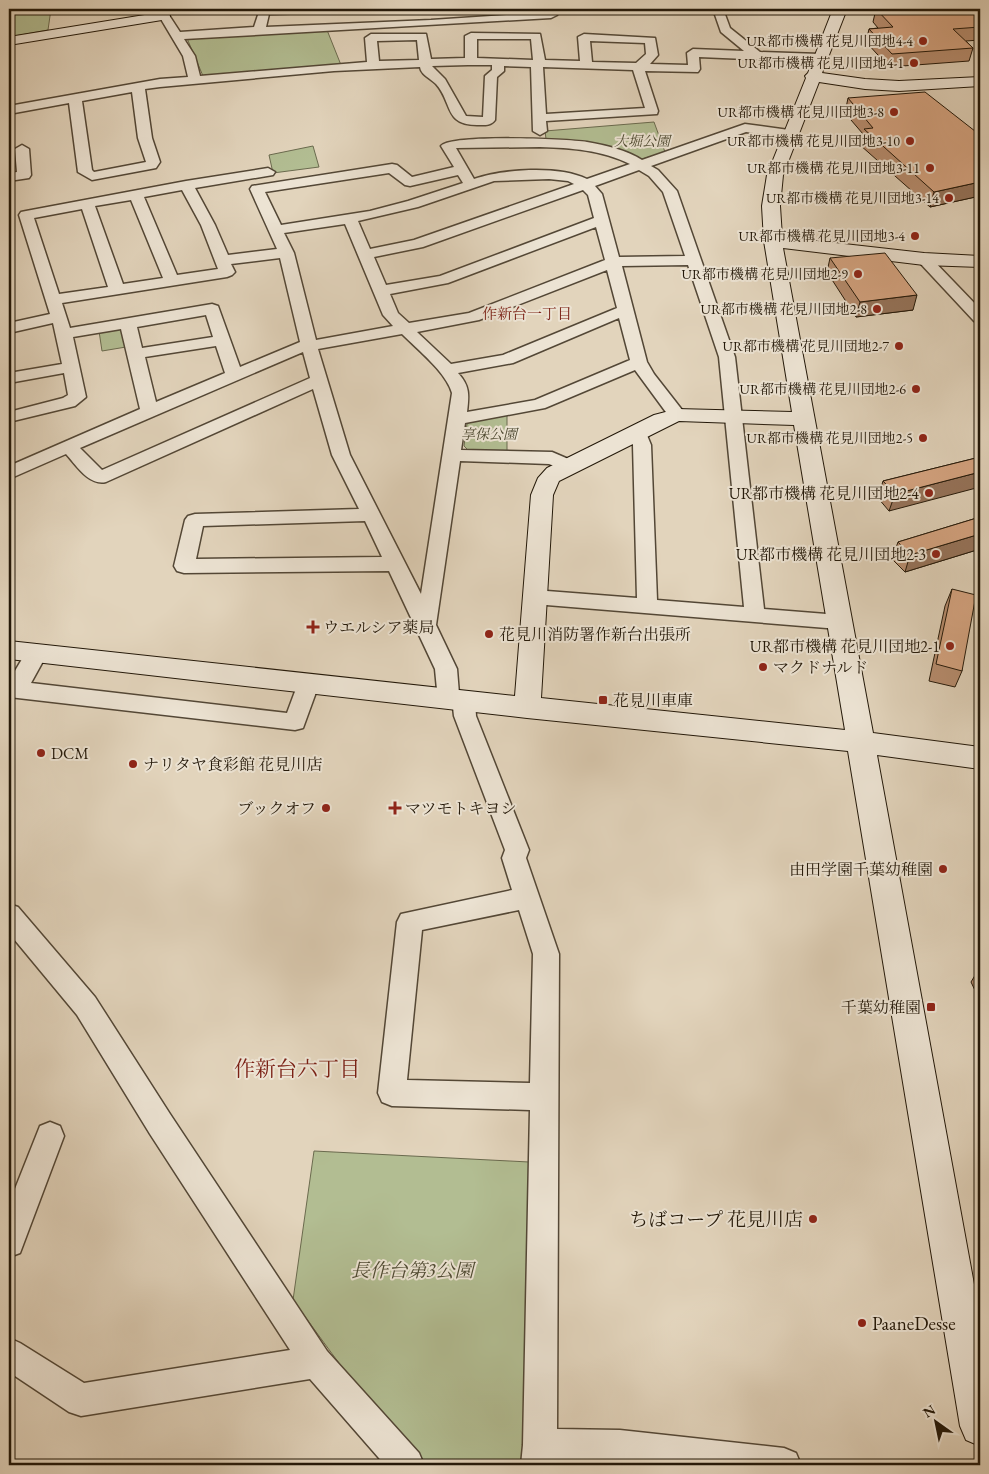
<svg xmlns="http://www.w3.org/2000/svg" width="989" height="1474" font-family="'EB Garamond','Noto Serif JP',serif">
  <rect width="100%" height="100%" fill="#e2d4bc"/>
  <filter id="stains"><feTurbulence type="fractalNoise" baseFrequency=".004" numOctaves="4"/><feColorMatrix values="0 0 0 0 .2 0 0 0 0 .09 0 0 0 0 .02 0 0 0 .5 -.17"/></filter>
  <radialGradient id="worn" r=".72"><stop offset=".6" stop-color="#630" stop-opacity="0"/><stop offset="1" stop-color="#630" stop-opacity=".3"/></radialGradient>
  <path fill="#b2bd92" stroke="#6a6a4e" d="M9,9H51L48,30L9,37Z
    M327,30L341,65L203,76L186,36Z
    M654,122L665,152L639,160L550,140L546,139L545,131Z
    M313,146L319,167L273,173L269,155Z
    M117,328L122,330L126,347L102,351L99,331Z
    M507,413V451L468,450L464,446L467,424L472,420Z
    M314,1151L529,1162L523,1465H428C378,1420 333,1355 293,1300Z"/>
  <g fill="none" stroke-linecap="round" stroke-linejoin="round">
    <g stroke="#534736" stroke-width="3">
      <path id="street" d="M155,9H165L180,32L254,27L260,9H362L356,12L269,14L266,27L431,20L551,12L557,15L551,18L184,39L195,56L200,76L367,62L365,38L371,34H426L431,59L465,58V36L471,33L540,34L545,60L580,61L578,37L584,34L655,38L658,55L650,64L688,65L687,53L693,49L744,51L721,32L713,9H723L730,28L760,52L820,54L826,58L820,62L699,57L700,69L698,72L645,71L658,111L657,114L546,121L547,131L540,135L533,131L531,67L504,66V71L497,77L495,120C491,126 484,125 477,125C444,125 453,103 436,84C430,78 421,75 420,67L334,71L160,87L145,89L152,138L160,162L156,168L92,180L78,172L69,103L9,114V106L160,79L188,77L183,56ZM477,39H531L533,60L477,58ZM417,40L419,60L379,61L377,41ZM590,41L645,43L646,54L636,63L592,62ZM468,65H492V70L485,76L483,117L466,116L445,79L432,66ZM543,67L633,70L645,108L546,114ZM132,92L138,138L146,162L94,172L92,170L82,101Z
        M745,124L789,130L796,134L789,138L746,132L651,166L658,170L677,191L735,357L764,609L839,615L846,617L849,622L846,627L839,629L534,604L527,602L524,597L527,592L534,590L637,598L633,445L629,432L632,428L638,427L644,428L651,445L657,600L744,607L719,357L688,265L622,266L647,362L654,374L686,415L683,419L677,420L671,419L635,370L545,408L465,423L461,450L552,452L573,461L576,465L573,469L567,471L549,464L460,461L436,625L457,669L459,694L464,693L472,695L475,701L476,716L529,850L526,858L559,954L557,1429L620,1430L784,1448L796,1453L801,1465H634L555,1462V1465H521L523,1445L530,1110L392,1106L382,1102L378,1093L397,922L401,914L512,890L502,858L505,850L454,716L453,707L449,708L441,706L438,700L435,669L389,571L184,573L177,571L174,566L185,520L188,516L195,514L359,509L332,455L313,389L106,482C89,486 76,465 66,454L9,479V466L140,409L121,329L73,337L86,397L75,406L9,422V412L63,398L68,395L64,373L9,383V373L62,364L53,323L9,333V323L50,314L19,215L21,212L26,211L186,181L268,168L275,172L273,175L195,188L215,225L228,255L277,249L250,189L252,186L392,164L397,165L412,177L454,167L441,146C451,134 567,139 587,142C605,145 627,150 642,160ZM540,147C572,148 601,150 630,164L587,179C558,165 504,169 474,179L456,148ZM639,170L649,176L663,192L685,256L619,257L602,194L595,186ZM389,173L405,185L410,186L458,175L463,183L408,201L370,211L281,225L265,192ZM549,179L568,181L574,184L414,240L370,249L358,221L418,207L494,181ZM182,190L201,225L218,269L177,275L144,197ZM583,190L588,195L594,218L440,276L386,285L374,257L423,247ZM131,200L163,278L123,284L95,206ZM82,209L108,287L59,294L34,218ZM345,224L383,315L393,326L316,340L294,253L284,233ZM596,227L605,260L469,313L409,323L398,313L390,294L448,283ZM280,258L300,342L240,367L218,306L212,304L70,328L62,303L227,277L232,275L235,272L231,264ZM607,270L617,308L503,355L451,364L417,332L479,320ZM206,315L213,337L142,348L137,327ZM619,318L630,360L535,400L467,412C469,395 470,386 458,373L513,363ZM402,334C418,350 446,372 452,393L421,594L350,455L318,349ZM216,346L225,373L156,402L145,357ZM303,352L310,378L102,470L80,448ZM365,521L382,557L196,559L203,526ZM519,910L533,954L530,1083L407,1080L422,930Z
        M22,145L29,149L31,175L29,178L9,181V173L17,172L15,149Z
        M924,254L929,256L980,309V323L974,321L919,262L916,259L919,256Z
        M36,646L44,649L47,654L31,683L287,713L300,678L308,676L316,678L319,684L303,728L295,730L9,697V681L28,649Z
        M9,904L18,907L95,997L170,1114L327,1351L419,1453L424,1465H385L310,1379L81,1416L69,1412L9,1372V1338L20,1343L84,1383L290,1350L150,1134L77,1015L9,933Z
        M50,1122L60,1126L64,1136L20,1253L9,1257V1204L40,1126Z"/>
    </g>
    <g stroke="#231809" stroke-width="2">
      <path id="secondary" d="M833,9H847L822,73L865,79L899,81L980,77V86L899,91L865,89L819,82L783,175L780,206L782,237L924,253L980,256V267L924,265L783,248L873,733L980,747V769L877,755L980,1317V1446L966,1440L960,1426L848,751L527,718L9,659V641L515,696L531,495L538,478L547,468L654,415L677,409L792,412L764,241L762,206L767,175L806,78L805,76L808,73ZM679,421L794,425L845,730L541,698L553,495L559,481Z
        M163,12L168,13L170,16L168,19L9,45V37Z"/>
    </g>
    <use href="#street" fill="#ece3d3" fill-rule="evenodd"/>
    <use href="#secondary" fill="#ece3d3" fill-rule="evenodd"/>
  </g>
  <path fill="#b88e70" stroke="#231809" d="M876,9H980V40L966,41L973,48L969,61L889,67L866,42L869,29L878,28L873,22Z
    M848,98L980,135V196L930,207L860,145L863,134L845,113Z
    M830,258L913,310L856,317L827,272Z
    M980,457L889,511L878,498L883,481Z
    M980,517V549L905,572L892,559L898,542Z
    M952,589L962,671L955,687L929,681L945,606Z
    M980,967V1001L971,982Z"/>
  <path fill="#96745b" stroke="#231809" d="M980,182V196L930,207L934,192Z
    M917,295L913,310L856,317L860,302Z
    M980,472V487L889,511L895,494Z
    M980,534V549L905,572L910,555Z"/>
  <path fill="#d6a582" stroke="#231809" d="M876,9H980V27L953,29L973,48L892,54L869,29L893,27Z
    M925,92L980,135V182L934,192L864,129L873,128L848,98Z
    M885,253L917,295L860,302L830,258Z
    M980,457V472L895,494L883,481Z
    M980,517V534L910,555L898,542Z
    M952,589L976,595L962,671L936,664Z"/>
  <g fill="#8f2418" stroke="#ece3d3" stroke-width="2">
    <circle cx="923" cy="41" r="5"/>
    <circle cx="914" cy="63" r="5"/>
    <circle cx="894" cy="112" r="5"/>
    <circle cx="910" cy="141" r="5"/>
    <circle cx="930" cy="168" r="5"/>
    <circle cx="949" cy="198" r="5"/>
    <circle cx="915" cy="236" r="5"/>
    <circle cx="858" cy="274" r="5"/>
    <circle cx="877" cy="309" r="5"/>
    <circle cx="899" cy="346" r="5"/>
    <circle cx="916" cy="389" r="5"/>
    <circle cx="923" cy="438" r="5"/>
    <circle cx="929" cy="493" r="5"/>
    <circle cx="936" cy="554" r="5"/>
    <path d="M310.5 619.5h5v5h5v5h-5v5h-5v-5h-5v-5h5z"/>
    <circle cx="489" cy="634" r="5"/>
    <circle cx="950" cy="646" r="5"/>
    <circle cx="763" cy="667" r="5"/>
    <rect x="598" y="695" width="10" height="10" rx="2.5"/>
    <circle cx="41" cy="753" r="5"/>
    <circle cx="133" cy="764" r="5"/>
    <circle cx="326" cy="808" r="5"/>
    <path d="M392.5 800.5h5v5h5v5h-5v5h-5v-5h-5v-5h5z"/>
    <circle cx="943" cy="869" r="5"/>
    <rect x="926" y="1002" width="10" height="10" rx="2.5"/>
    <circle cx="813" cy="1219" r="5"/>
    <circle cx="862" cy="1323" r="5"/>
  </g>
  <g text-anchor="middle" stroke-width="4" stroke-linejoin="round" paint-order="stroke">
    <g font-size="14" fill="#231809" stroke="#ece3d3" text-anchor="end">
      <text x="913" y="46">UR都市機構 花見川団地4-4</text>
      <text x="904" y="68">UR都市機構 花見川団地4-1</text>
      <text x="884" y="117">UR都市機構 花見川団地3-8</text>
      <text x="900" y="146">UR都市機構 花見川団地3-10</text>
      <text x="920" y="173">UR都市機構 花見川団地3-11</text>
      <text x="939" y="203">UR都市機構 花見川団地3-14</text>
      <text x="905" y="241">UR都市機構 花見川団地3-4</text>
      <text x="848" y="279">UR都市機構 花見川団地2-9</text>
      <text x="867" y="314">UR都市機構 花見川団地2-8</text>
      <text x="889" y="351">UR都市機構 花見川団地2-7</text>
      <text x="906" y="394">UR都市機構 花見川団地2-6</text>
      <text x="913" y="443">UR都市機構 花見川団地2-5</text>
    </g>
    <g font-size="14" font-style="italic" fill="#4e4a32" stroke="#ece3d3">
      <text x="642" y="146">大堀公園</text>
      <text x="489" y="439">享保公園</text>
    </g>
    <g font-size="15" fill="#7a1f14" stroke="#ece3d3">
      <text x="527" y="319">作新台一丁目</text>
    </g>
    <g font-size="16" fill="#231809" stroke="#ece3d3" text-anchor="start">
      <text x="919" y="499" text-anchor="end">UR都市機構 花見川団地2-4</text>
      <text x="926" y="560" text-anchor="end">UR都市機構 花見川団地2-3</text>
      <text x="323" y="633">ウエルシア薬局</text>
      <text x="499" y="640">花見川消防署作新台出張所</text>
      <text x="940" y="652" text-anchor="end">UR都市機構 花見川団地2-1</text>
      <text x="773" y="673">マクドナルド</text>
      <text x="613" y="706">花見川車庫</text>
      <text x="51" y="759">DCM</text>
      <text x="143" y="770">ナリタヤ食彩館 花見川店</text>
      <text x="316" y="814" text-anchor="end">ブックオフ</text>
      <text x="405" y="814">マツモトキヨシ</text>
      <text x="933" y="875" text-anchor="end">由田学園千葉幼稚園</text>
      <text x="921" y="1013" text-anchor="end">千葉幼稚園</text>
    </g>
    <g font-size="19" fill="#231809" stroke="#ece3d3" text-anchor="end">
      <text x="803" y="1226">ちばコープ 花見川店</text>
      <text x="872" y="1330" text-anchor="start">PaaneDesse</text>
    </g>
    <g font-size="19" font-style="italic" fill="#4e4a32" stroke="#ece3d3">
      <text x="412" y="1277">長作台第3公園</text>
    </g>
    <g font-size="21" fill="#7a1f14" stroke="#ece3d3">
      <text x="297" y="1076">作新台六丁目</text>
    </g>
  </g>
  <rect width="989" height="1474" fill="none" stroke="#e2d4bc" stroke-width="30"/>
  <rect x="10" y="10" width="969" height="1454" fill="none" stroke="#231809" stroke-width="2.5"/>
  <rect x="15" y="15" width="959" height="1444" fill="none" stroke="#231809"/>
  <g transform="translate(936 1422) rotate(327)" stroke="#ece3d3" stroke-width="4" paint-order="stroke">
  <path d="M0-4L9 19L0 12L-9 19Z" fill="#231809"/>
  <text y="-8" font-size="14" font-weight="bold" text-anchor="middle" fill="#231809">N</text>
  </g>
  <rect width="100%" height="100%" filter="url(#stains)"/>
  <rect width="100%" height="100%" fill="url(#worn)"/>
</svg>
